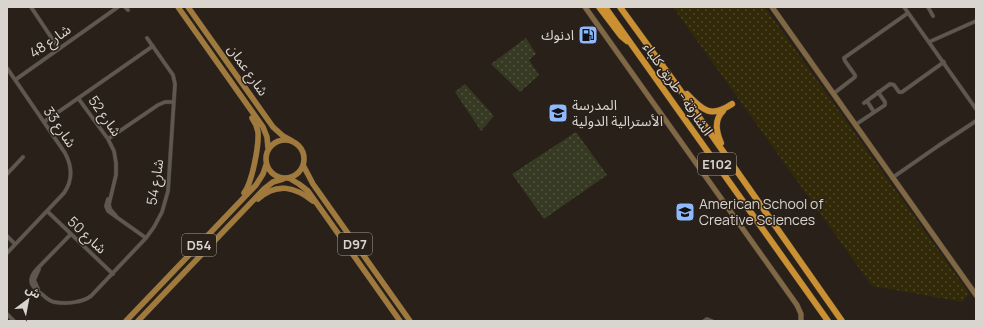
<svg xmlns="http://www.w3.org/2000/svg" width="983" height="328" font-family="Manrope,'Noto Sans Arabic',sans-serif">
  <defs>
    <pattern id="grass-dots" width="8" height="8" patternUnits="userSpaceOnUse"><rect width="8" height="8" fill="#363a22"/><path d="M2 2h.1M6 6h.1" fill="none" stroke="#525641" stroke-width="1.8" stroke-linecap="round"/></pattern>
    <pattern id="sand-dots" width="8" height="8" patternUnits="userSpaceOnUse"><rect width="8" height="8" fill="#312907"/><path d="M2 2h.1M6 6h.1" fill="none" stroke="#4e472a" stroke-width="1.8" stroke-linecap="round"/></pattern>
  </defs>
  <rect width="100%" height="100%" fill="#282019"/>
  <path fill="url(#grass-dots)" d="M526,38L536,54L529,60L539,75L520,92L491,64Z
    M465,84L494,116L481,131L455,92Z
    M576,132L607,175L544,219L512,174Z"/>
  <path fill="url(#sand-dots)" d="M673,7H765L969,293L963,302L872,286Z"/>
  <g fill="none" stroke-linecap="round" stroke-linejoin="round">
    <g stroke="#413a35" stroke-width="4.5">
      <path id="street" d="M31,7L59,49
        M125,7L128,10
        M904,7L976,109
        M928,7L933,16
        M929,42L976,21
        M7,68L65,153C72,166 73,180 64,193L7,253
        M15,80L118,7
        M833,94L855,77V75L845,61L844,58L908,13
        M78,98L108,139L114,151L116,163V175L109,204L110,209L116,216
        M867,101L874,112
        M864,103L890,84L894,85L899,92H902L944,62
        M44,122L153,46
        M855,125L885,105V102L878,92
        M108,139L158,105L165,102H174
        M7,174L23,157
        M892,178L938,146L976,121
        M108,199L106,206L108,211L146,238
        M47,211L113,274
        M71,234L36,270C26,282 33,288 43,295C46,298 50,301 54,302C65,304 82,303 91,296L146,238L154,227L162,212L168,191L175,84L173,75L147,38
        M7,236L15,244
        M38,289L34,280L39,269
        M7,314L14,321
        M704,321L707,319L712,321"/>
    </g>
    <g stroke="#413a35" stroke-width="6">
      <path id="secondary" d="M585,7L797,305L801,314V321
        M772,7L976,295"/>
    </g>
    <g stroke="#413a35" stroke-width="6">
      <path id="primary" d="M178,7L263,127L267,137L268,148
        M188,7L273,127L283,136L292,141
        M266 159a19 19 0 1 1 38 0a19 19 0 1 1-38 0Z
        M303,165L313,184L410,321
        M289,178L299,184L308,191L400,321
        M244,193C252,183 259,146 258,132C257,127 255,122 252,118
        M258,199C277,182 295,187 313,201
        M126,321L256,185L263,174L266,165
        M138,321L264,189L273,182L283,179"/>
    </g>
    <g stroke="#413a35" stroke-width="7">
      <path id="highway" d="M599,7L621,36L627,41
        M605,7L828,321
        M620,7L673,80L842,321
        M687,94C703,111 711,118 732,104
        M721,143C716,131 714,120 723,111"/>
    </g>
    <use href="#street" stroke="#60574e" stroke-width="3.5"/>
    <use href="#secondary" stroke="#806845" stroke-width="5"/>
    <use href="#primary" stroke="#a0793d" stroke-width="5.5"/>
    <use href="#highway" stroke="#ca9031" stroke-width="6"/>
  </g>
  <defs>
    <g id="fuel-square" transform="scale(1)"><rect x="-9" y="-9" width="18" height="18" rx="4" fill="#8eb9fd" stroke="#282019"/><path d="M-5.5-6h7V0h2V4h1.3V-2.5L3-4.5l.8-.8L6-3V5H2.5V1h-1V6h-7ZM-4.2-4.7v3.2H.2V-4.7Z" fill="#111"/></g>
    <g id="school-square" transform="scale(1)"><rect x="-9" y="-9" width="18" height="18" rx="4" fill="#8eb9fd" stroke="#282019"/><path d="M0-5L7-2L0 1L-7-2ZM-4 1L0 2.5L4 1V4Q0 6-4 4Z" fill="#111"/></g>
  </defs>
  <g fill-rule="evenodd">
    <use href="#fuel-square" x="588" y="35"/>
    <use href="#school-square" x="558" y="113"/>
    <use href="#school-square" x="685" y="212"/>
  </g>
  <g text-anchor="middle" stroke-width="3" stroke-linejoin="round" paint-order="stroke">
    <g fill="#282019" stroke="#a59e98" stroke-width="1">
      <rect x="698" y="153" width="38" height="22" rx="3"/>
      <rect x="338" y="233" width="34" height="22" rx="3"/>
      <rect x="182" y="234" width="34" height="22" rx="3"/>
    </g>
    <g font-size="13" font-weight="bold" fill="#dad4cf">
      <text x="717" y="169">E102</text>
      <text x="355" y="249">D97</text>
      <text x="199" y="250">D54</text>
    </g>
    <g font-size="14" fill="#dad4cf" stroke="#282019" text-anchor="start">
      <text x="574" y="40" text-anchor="end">ادنوك</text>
      <text x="572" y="110">المدرسة<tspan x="572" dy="16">الأسترالية الدولية</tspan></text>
      <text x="699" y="209">American School of<tspan x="699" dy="16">Creative Sciences</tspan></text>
    </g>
    <g font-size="14" fill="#dad4cf" stroke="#282019">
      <text transform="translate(50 41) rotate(-35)" y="5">شارع 48</text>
      <text transform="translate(248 70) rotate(55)" y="5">شارع عمان</text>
      <text transform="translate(678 89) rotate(55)" y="5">الشارقة - طريق كلباء</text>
      <text transform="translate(105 116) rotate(55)" y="5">شارع 52</text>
      <text transform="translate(60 127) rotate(56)" y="5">شارع 33</text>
      <text transform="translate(155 182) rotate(-81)" y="5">شارع 54</text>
      <text transform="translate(87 235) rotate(43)" y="5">شارع 50</text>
    </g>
  </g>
  <rect width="983" height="328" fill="none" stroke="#dad4cf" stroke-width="16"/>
  <g transform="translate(28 300) rotate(32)" stroke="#282019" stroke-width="3" paint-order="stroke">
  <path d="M0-3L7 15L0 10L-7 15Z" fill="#dad4cf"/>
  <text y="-6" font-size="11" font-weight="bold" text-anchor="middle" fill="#dad4cf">ش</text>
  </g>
</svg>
